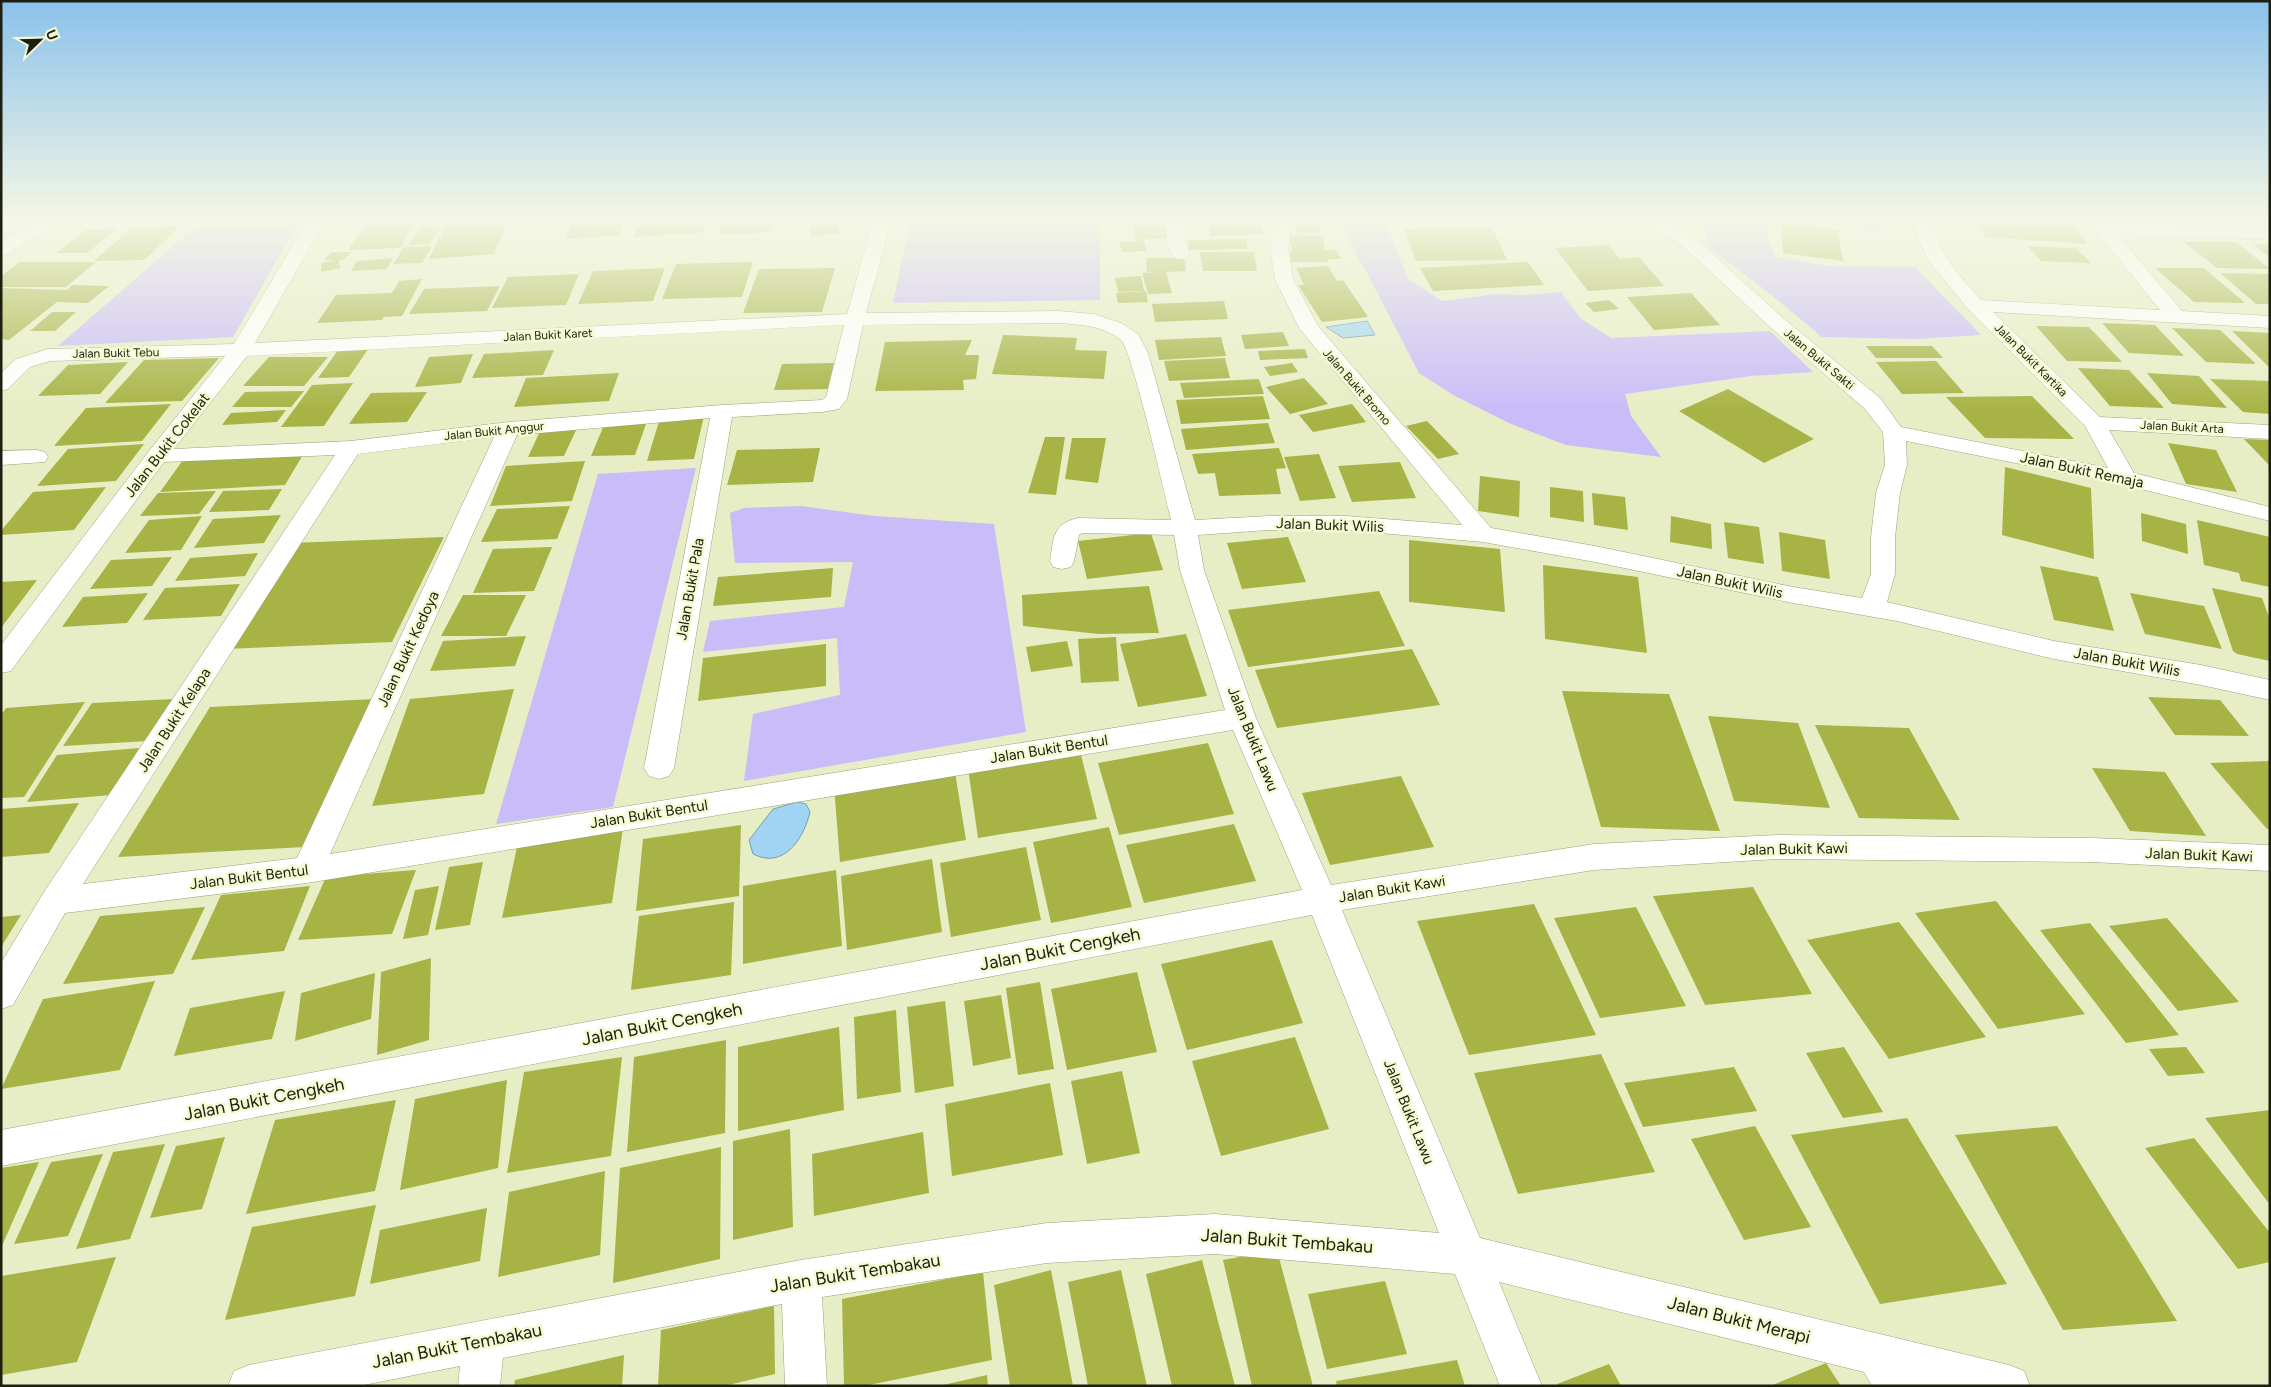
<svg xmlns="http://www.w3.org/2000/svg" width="2271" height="1387" font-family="Figtree,sans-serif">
  <rect width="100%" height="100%" fill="#e7eec5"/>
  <path fill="#cabbf9" d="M911,218H1092L1100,221V300L893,303Z
    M1345,218L1385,223L1408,279L1442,301L1496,294L1524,295L1561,292L1580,318L1611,338L1770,331L1813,372L1751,376L1625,394L1631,416L1661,457L1566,445L1511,424L1455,396L1419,373L1366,271L1348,240Z
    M1705,218H1885L1881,232L1798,218L1770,219L1768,236L1775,257L1828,266L1915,267L1981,335L1916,339L1822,337L1773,296L1708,247Z
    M297,225L233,337L58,346L194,228Z
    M696,468L613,807L496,824L598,474Z
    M801,506L874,516L994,524L1026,732L744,781L753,714L840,695L837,638L703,652L710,621L844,607L853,562L735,563L730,513L744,508Z"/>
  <path fill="#a1d4f2" stroke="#799eae" d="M1367,321L1375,335L1343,338L1326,327Z
    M797,802L806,804L810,812C804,838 784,870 753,854L749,840L773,809Z"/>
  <path fill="#a7b344" d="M573,218H625L620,235L566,239Z
    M641,218H706L702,233L634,237Z
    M721,218H774L772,232L718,235Z
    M811,218H839L838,234L810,236Z
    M1113,218H1149L1150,220L1113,221Z
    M1207,218H1258L1263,234L1211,236Z
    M1297,218H1321L1320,233L1295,232Z
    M1973,218H2067L2088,244L1986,237Z
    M2208,218H2239L2221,223Z
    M509,219L494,254L429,259L447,223Z
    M417,220L400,248L348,250L366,223Z
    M1164,220L1169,238L1136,240L1132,221Z
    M1781,222L1838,230L1843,261L1783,253Z
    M183,224L144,260L94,261L135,225Z
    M441,226L430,244L409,245L420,227Z
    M88,228H118L87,253H56Z
    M1492,228L1507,260L1416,261L1404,229Z
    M1289,235L1323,236L1325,250H1336L1341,259H1327L1328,262H1289L1285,253L1292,252Z
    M1246,239L1248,249L1189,250L1188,240Z
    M1144,240L1147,251L1122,252L1119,242Z
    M2184,242H2236L2270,269L2217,268Z
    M2253,244L2270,245V258Z
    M1608,245L1620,259L1639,257L1664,286L1588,291L1555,248Z
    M432,246L422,263L393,264L404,247Z
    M2027,246L2076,248L2091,263L2041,261Z
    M331,252H351L344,260H339L340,268L321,272V263L334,260H324Z
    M1200,252H1254L1257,271H1203Z
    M393,258L387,269L351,271L357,261Z
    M1146,258H1184L1186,271L1166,272L1172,293L1148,294L1142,273L1160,272H1147Z
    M20,262H96L66,287H1V276Z
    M753,262L742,297L662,299L676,264Z
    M1528,262L1544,285L1433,291L1420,268Z
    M1328,266L1337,281L1343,280L1368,317L1322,322L1298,285H1304L1296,268Z
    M665,268L653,301L578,304L593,271Z
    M835,268L822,312L743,313L759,269Z
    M2155,268H2204L2245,303L2194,302Z
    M2220,273L2270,274V304H2256Z
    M579,274L566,305L492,308L508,277Z
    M1141,276L1144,291L1118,292L1115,278Z
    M422,279L402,316L384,317L382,320L317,323L336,295L392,293L399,281Z
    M72,285L109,286L88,303L57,302L9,340L1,339V288L67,290Z
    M500,286L487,311L409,314L424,289Z
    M1146,291L1148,302L1118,303L1116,293Z
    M1691,293L1720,325L1654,330L1627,297Z
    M1609,300L1619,309L1594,312L1585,303Z
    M1224,301L1228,319L1155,322L1152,304Z
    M52,312H76L55,331H30Z
    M2102,323L2155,325L2184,356L2129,353Z
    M2036,326L2089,327L2122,362L2067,361Z
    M2172,328L2220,330L2256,364L2206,362Z
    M2232,331L2270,333V368Z
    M1283,332L1289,346L1245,349L1241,335Z
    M1003,335L1077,338L1075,350L1107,351L1104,379L992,374Z
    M1221,337L1226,356L1159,360L1155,340Z
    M972,340L965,355H979L976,379L963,380L964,390L875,391L885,342Z
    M1866,346H1932L1943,358H1876Z
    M369,348L349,377L318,378L339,349Z
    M1305,349L1308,358L1260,360L1258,351Z
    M554,350L543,375L472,378L484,354Z
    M473,354L461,383L415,387L429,357Z
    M269,357H328L304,386H243Z
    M219,358L182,401L105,403L144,360Z
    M1225,358L1230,378L1169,381L1164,361Z
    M1936,361L1964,393L1902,394L1876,362Z
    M128,362L100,394L38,396L68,365Z
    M834,363L828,389L774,390L782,364Z
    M1292,363L1298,372L1270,376L1264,367Z
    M2078,368L2129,370L2164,408L2110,406Z
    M619,373L609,401L514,407L526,378Z
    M2147,373L2199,376L2227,408L2172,404Z
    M1304,378L1328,404L1290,414L1266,387Z
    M1259,379L1264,394L1184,398L1180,383Z
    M2210,379L2270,381V414L2243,412Z
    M353,383L324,426L281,427L312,385Z
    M1728,389L1814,439L1764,463L1679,411Z
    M304,391L291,407H232L245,392Z
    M427,392L407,422L349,424L371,393Z
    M1263,396L1270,419L1181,424L1176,400Z
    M2032,396L2074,439L1985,438L1946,397Z
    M171,404L142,441L54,446L86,408Z
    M1352,404L1366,422L1313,432L1299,415Z
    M286,410L277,422L222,425L231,413Z
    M704,416L694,459L647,461L660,418Z
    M1427,421L1459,454L1438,459L1406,426Z
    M1268,423L1275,443L1186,450L1181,429Z
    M646,424L635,455L591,456L604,425Z
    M578,426L564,456L528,457L542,427Z
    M1045,437H1065L1056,495L1028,493Z
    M1072,438H1106L1098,483L1065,479Z
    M2244,439L2270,440V466Z
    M2168,443L2216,450L2237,492L2186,484Z
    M144,444L116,481L37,486L68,449Z
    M820,448L813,482L727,485L737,450Z
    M1279,448L1286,468L1276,469L1281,494L1219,496L1215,473L1198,474L1192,454Z
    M304,453L285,485L160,492L183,460Z
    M1319,454L1336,498L1300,501L1284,457Z
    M585,461L572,501L490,506L506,466Z
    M1400,462L1416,498L1352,502L1338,466Z
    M2005,467L2091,488L2094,559L2002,535Z
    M1480,476L1520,481L1519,517L1478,511Z
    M106,487L74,530L1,535V531L33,492Z
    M1550,487L1583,491L1584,522L1550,517Z
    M282,489L269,510L209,512L223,491Z
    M216,491L199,514L140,516L158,493Z
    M1592,493L1625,497L1628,530L1594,525Z
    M570,506L557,539L481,542L497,509Z
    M2141,513L2186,524L2188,554L2142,541Z
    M281,515L264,543L194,548L213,519Z
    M202,516L181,550L125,553L149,520Z
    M1671,516L1711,524L1712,549L1670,542Z
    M2197,520L2270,537V587L2241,581L2239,573L2204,565Z
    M1724,522L1759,527L1764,564L1728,558Z
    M1779,532L1825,540L1830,579L1782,571Z
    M1151,533L1163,570L1087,579L1078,541Z
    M444,537L392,642L224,649L291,543Z
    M1288,537L1306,582L1242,589L1227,543Z
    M1409,540L1500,549L1505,612L1409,602Z
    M552,547L534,591L473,593L493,549Z
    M258,553L245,576L175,581L190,558Z
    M172,557L152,586L90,589L111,560Z
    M1543,565L1638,577L1647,653L1545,639Z
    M2040,566L2098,577L2114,631L2054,620Z
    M833,568L831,597L713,606L718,577Z
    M37,580L1,628V582Z
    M240,584L221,616L143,620L165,588Z
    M1149,586L1159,633L1099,634L1023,626L1022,595Z
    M2212,588L2262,598L2270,620V661L2237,654L2233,651Z
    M1379,591L1405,646L1248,667L1228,610Z
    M148,593L127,623L62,627L83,597Z
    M2130,593L2204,606L2222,649L2145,634Z
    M463,595H526L506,636H441Z
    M1186,634L1207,696L1138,707L1120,644Z
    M526,636L515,666L430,671L443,641Z
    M1116,637L1119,681L1081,683L1078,639Z
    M1067,641L1073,666L1031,672L1026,647Z
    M826,644V686L698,701L703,658Z
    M1412,649L1440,705L1277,728L1255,670Z
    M514,689L484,794L372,806L410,699Z
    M1562,691L1669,694L1720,831L1601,827Z
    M2148,697L2220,700L2249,736L2175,735Z
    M174,699L147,741L63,746L92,703Z
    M375,699L304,847L118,857L210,707Z
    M85,702L24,797L1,798V715L6,708Z
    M1708,716L1798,723L1830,808L1734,801Z
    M1815,725L1909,728L1960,820L1859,818Z
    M1208,743L1234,814L1119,835L1098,763Z
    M139,748L112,795L27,802L57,755Z
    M1080,751L1097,819L978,838L968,768Z
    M2270,761V828L2267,829L2210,763Z
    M954,766L966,840L840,862L834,786Z
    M2092,768L2165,772L2206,836L2130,831Z
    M1401,776L1434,847L1330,865L1302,793Z
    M79,803L49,853L1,857V809Z
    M1234,824L1256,881L1144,903L1126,845Z
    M741,825L739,896L636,911L643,839Z
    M1109,827L1132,907L1051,923L1033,842Z
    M623,828L612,903L502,918L518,842Z
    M1026,847L1041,920L951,937L940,863Z
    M932,859L942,932L847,950L841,876Z
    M483,862L470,925L435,930L449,867Z
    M416,870L392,934L298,940L326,877Z
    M836,870L842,946L743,964V886Z
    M310,886L284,951L191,960L221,895Z
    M439,886L428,935L403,939L415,890Z
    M1753,887L1812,994L1705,1005L1653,896Z
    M1996,901L2085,1014L1998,1029L1915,913Z
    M734,902L731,975L631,990L639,916Z
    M1534,904L1596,1035L1469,1055L1417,921Z
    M205,907L173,974L63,984L100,916Z
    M1636,907L1686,1006L1600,1018L1554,918Z
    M21,915L1,947V917Z
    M2167,918L2239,1002L2178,1011L2109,926Z
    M1899,922L1986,1037L1889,1059L1807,940Z
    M2090,923L2179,1035L2126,1043L2040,930Z
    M1272,940L1303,1023L1187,1050L1161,964Z
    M431,958L429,1040L377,1055L381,972Z
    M1137,972L1157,1052L1067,1070L1051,989Z
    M375,973L371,1019L295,1041L301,993Z
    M155,981L120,1070L1,1089L43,999Z
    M1040,982L1054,1069L1018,1075L1006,988Z
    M285,991L272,1039L174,1056L190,1008Z
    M1001,995L1011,1058L973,1066L964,1001Z
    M945,1001L954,1086L915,1093L907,1007Z
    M896,1010L901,1092L857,1099L854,1017Z
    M839,1027L844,1110L738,1131V1047Z
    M1295,1037L1329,1129L1221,1156L1192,1061Z
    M726,1040L725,1133L627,1152L634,1057Z
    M1844,1047L1883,1112L1843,1118L1806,1053Z
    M2186,1047L2205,1073L2168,1076L2149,1049Z
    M1601,1054L1655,1172L1518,1194L1474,1073Z
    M622,1057L611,1156L507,1173L524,1072Z
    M1734,1067L1757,1111L1643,1127L1624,1083Z
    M1122,1071L1140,1153L1087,1164L1071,1081Z
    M507,1080L498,1168L400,1190L415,1099Z
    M1050,1083L1063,1155L952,1176L945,1104Z
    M396,1100L375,1191L246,1214L275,1120Z
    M2270,1110V1205L2205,1118Z
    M1907,1118L2007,1284L1880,1304L1791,1135Z
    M1755,1126L1811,1227L1744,1240L1691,1139Z
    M2057,1126L2177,1321L2063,1330L1955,1135Z
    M790,1129L793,1227L733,1240V1141Z
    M923,1132L929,1193L814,1216L812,1154Z
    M225,1137L202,1209L150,1218L176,1146Z
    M2194,1138L2270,1233V1262L2238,1269L2145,1148Z
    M165,1144L130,1239L76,1249L113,1152Z
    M721,1147L720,1259L613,1283L620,1168Z
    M103,1154L68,1236L14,1244L51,1162Z
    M39,1162L1,1248V1168Z
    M605,1171L600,1255L498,1277L509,1192Z
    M376,1205L355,1296L225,1320L252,1227Z
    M487,1208L480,1261L370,1284L380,1230Z
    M1277,1250L1313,1386H1252L1223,1260Z
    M116,1257L77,1362L1,1375V1276Z
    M1202,1260L1235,1386H1172L1146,1274Z
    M1051,1270L1073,1386H1010L994,1285Z
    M1121,1270L1147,1386H1088L1068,1282Z
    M983,1272L992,1360L864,1386H844L842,1299Z
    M1385,1281L1407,1354L1327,1369L1308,1294Z
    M774,1306L775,1374L724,1386H658L661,1330Z
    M624,1355L622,1386H514L515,1380Z
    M1457,1360L1465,1386H1337L1336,1381Z
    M1826,1363L1841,1386H1770Z
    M1609,1364L1621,1386H1559L1557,1384Z
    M987,1375L988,1386H943V1385Z"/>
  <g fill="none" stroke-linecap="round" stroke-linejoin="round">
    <g stroke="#9ba17a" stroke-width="1">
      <path id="minor" d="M6,218H61L69,220L258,218L255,222L249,223L69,230L51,228L7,254L1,255V242L30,225L9,222Z
        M309,218H327L255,343L847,314L874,218H892L866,313L1059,311L1094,314L1121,323L1138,334L1148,353L1195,520L1269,516H1346L1462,525L1299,328L1275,279L1270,247L1275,218H1293L1288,247L1293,279L1318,326L1491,528L1595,546L1793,587L1862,598L1871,574V537L1876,493L1885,465L1883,432L1864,408L1770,327L1685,248L1665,234L1630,226L1525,223L1519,222L1516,218H1639L1677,226L1697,240L1784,319L1880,398L1901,427L2108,468L2085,426L1968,309L1928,260L1915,232L1913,218H1931C1937,255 1957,272 1981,300L2160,310L2097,232L2088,218H2106L2109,223L2270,229V239L2117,234L2182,311L2270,316V328L1993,312L2100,417L2270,425V439L2109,430L2134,473L2270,507V521L2125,485L1906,441L1907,465L1900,493L1895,537V574L1887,602L2054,641L2201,665L2270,680V700L2201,685L2054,659L1897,621L1793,603L1595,562L1483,542L1346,530H1269L1198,535L1204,570L1256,718L1331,885L1594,844L1777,835L2091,838L2270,845V871L2091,862L1777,859L1594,870L1342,910L1480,1238L2009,1365L2024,1371L2030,1386H1872L1864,1372L1499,1282L1542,1386H1500L1455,1274L1215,1254L1047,1263L822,1297L827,1386H785L782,1304L503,1358L500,1386H458L460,1366L359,1386H228L234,1371L249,1365L801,1260L1047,1223L1215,1214L1439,1233L1312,915L1,1166V1130L1302,890L1233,730L307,883L65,913L13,1005L1,1009V963L44,892L335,455L164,462L11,671L1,673V645L149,451L225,356L50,361L30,367L8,389L1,391V373L16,359L48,349L234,344ZM1059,323C1081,325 1102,325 1121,340C1132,350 1165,495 1171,520L1078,518C1052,524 1054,538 1050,561L1053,567L1062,569L1071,567L1074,561L1079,535L1083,533L1174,535L1180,570L1225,710L330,854L517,435L710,418L644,768L649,776L659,779L669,776L674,768L732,417L822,412L839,409L847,399L863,325ZM844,325L826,397L822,400L722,405L509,422L351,441L174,449L247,356ZM494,437L297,858L83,884L358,454Z
        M1165,218H1183L1185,240L1189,254L1186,258L1180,259L1174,258C1166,247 1166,231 1165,218Z
        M37,450L45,452L48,457L45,462L1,465V451Z"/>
    </g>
    <use href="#minor" fill="#fff" fill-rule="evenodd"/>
  </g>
  <linearGradient id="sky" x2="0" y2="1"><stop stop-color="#8bc1ec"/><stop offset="0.53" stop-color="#f4f7e5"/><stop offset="1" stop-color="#f4f7e5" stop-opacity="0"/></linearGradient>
  <rect width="2271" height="412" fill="url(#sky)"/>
  <g text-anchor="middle" stroke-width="5" stroke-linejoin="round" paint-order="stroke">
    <g font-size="12" fill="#1d1f10" stroke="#f4fbd2">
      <text transform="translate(548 335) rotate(-3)" y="4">Jalan Bukit Karet</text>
      <text transform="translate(116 353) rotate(-1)" y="4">Jalan Bukit Tebu</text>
      <text transform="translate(1819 359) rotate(40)" y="4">Jalan Bukit Sakti</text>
      <text transform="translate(2031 360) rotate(45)" y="4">Jalan Bukit Kartika</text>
      <text transform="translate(1357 387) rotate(49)" y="4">Jalan Bukit Bromo</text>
      <text transform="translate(2182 427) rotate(3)" y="4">Jalan Bukit Arta</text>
      <text transform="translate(494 431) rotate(-6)" y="4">Jalan Bukit Anggur</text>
    </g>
    <g font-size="15" fill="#1d1f10" stroke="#f4fbd2">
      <text transform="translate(167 445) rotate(-52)" y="5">Jalan Bukit Cokelat</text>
      <text transform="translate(2082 470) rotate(12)" y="5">Jalan Bukit Remaja</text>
      <text transform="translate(1330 525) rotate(2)" y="5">Jalan Bukit Wilis</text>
      <text transform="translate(1730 582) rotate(12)" y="5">Jalan Bukit Wilis</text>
      <text transform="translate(690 589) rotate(-80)" y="5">Jalan Bukit Pala</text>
      <text transform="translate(408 649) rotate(-65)" y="5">Jalan Bukit Kedoya</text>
      <text transform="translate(2127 662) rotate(10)" y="5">Jalan Bukit Wilis</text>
      <text transform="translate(174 720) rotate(-57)" y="5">Jalan Bukit Kelapa</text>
      <text transform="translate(1253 739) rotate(68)" y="5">Jalan Bukit Lawu</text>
      <text transform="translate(1049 749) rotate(-9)" y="5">Jalan Bukit Bentul</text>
      <text transform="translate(649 814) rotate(-9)" y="5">Jalan Bukit Bentul</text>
      <text transform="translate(1794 849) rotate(-1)" y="5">Jalan Bukit Kawi</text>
      <text transform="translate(2199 855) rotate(2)" y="5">Jalan Bukit Kawi</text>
      <text transform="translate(249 877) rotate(-7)" y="5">Jalan Bukit Bentul</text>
      <text transform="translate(1392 889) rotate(-9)" y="5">Jalan Bukit Kawi</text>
      <text transform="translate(1409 1112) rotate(68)" y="5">Jalan Bukit Lawu</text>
    </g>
    <g font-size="18" fill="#1d1f10" stroke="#f4fbd2">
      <text transform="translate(1060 949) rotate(-11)" y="6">Jalan Bukit Cengkeh</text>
      <text transform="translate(662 1024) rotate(-11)" y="6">Jalan Bukit Cengkeh</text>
      <text transform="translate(264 1099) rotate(-11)" y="6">Jalan Bukit Cengkeh</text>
      <text transform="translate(1287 1241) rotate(4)" y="6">Jalan Bukit Tembakau</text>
      <text transform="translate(855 1273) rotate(-9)" y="6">Jalan Bukit Tembakau</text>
      <text transform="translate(1739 1320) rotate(14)" y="6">Jalan Bukit Merapi</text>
      <text transform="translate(457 1346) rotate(-11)" y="6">Jalan Bukit Tembakau</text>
    </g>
  </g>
  <rect width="2271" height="1387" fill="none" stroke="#1d1f10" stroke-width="5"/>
  <g transform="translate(40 40) rotate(67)" stroke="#f4fbd2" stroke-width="4" paint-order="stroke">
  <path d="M0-4L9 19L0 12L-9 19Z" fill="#1d1f10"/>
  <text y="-8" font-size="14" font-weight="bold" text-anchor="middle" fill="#1d1f10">U</text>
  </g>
</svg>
